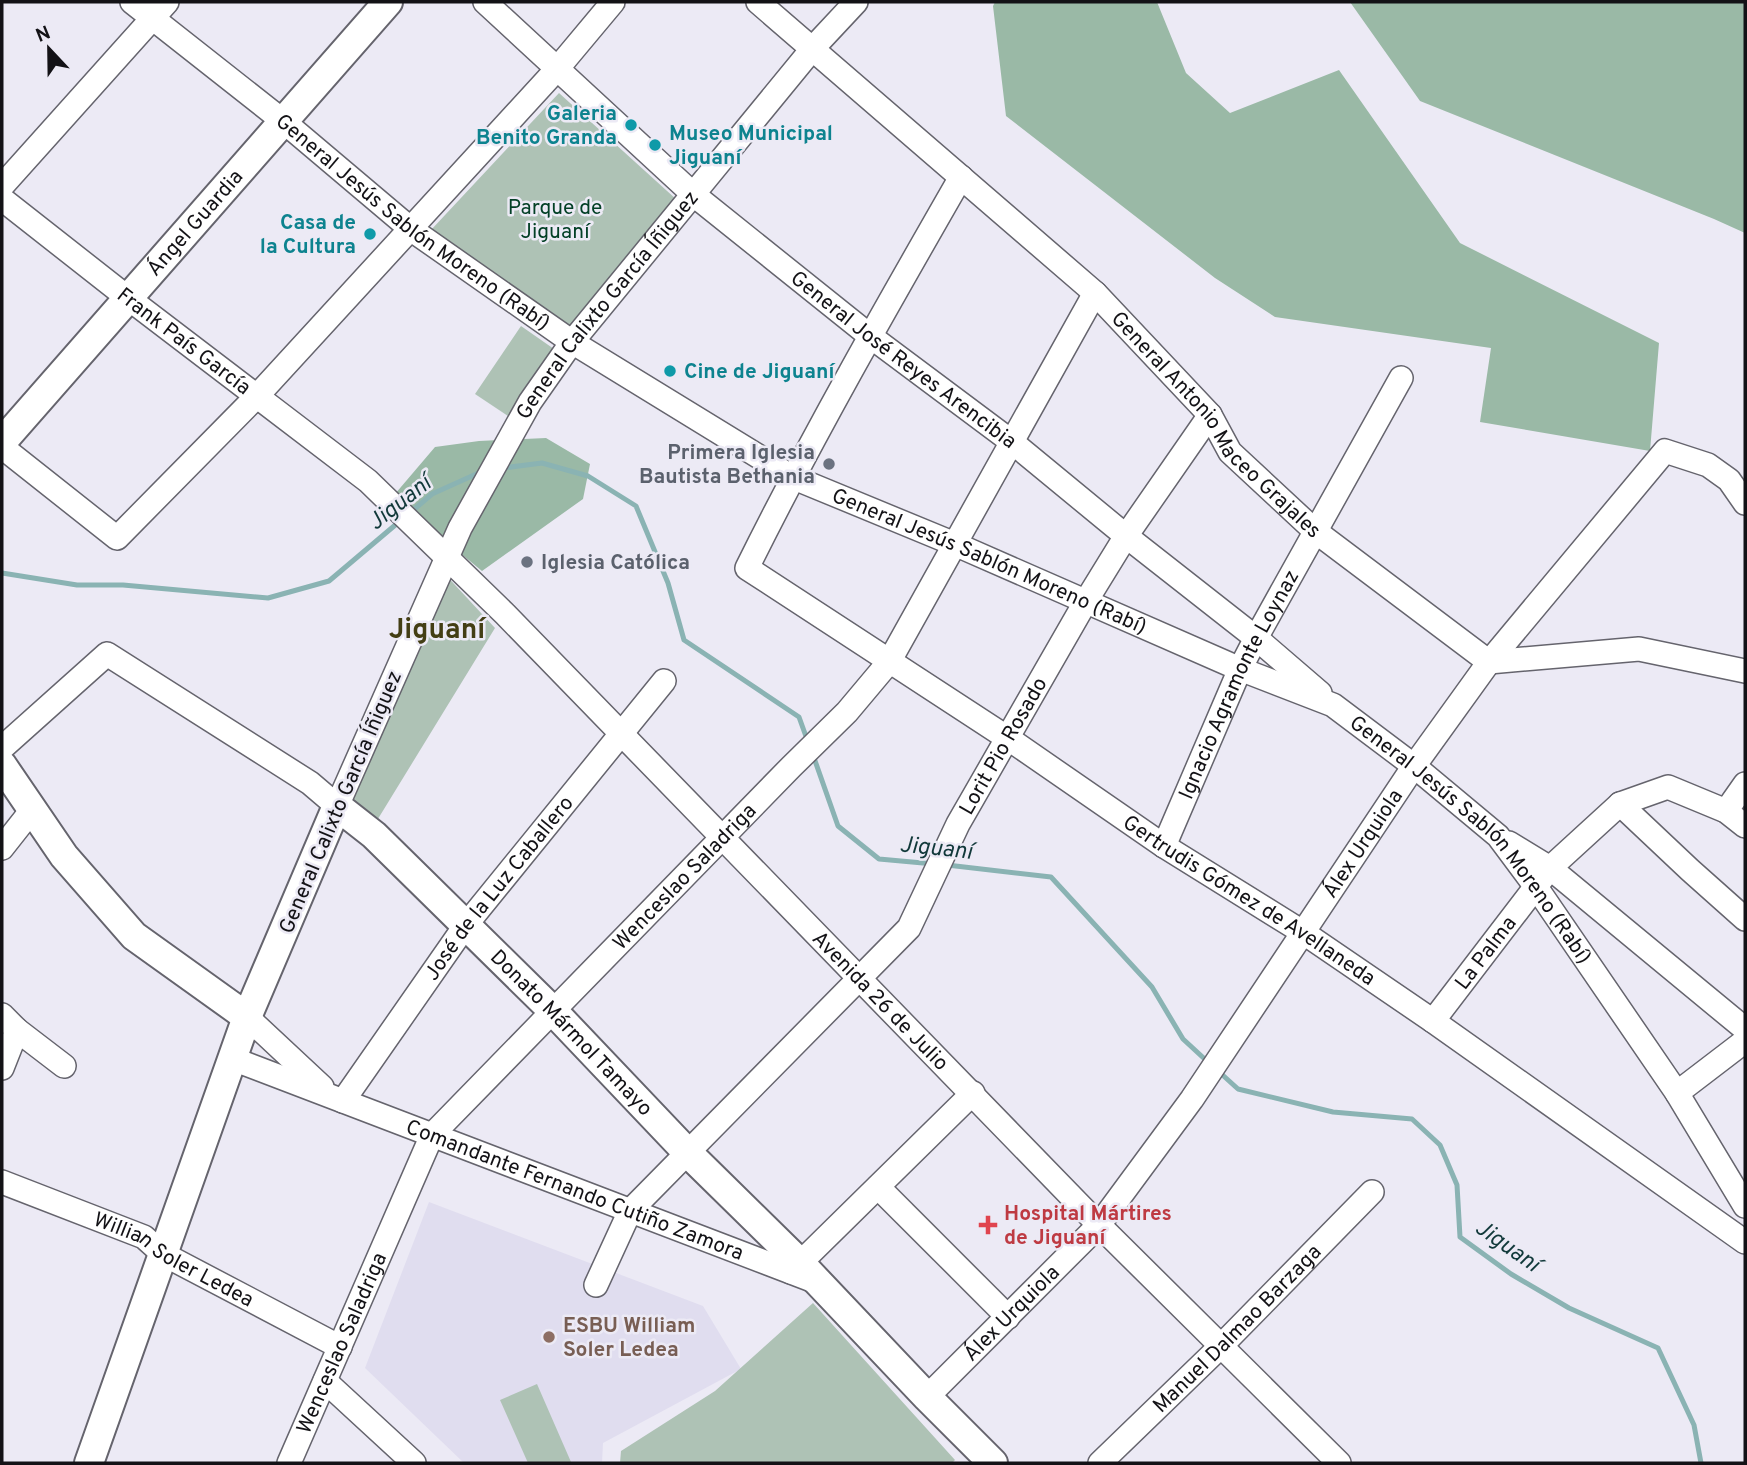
<svg xmlns="http://www.w3.org/2000/svg" width="1747" height="1465" font-family="Overpass,sans-serif">
  <rect width="100%" height="100%" fill="#eceaf5"/>
  <path fill="#e0ddef" d="M429,1202L703,1306L741,1369L603,1443L602,1463H464L365,1368Z"/>
  <path fill="#aec2b5" d="M559,93L677,200L569,331L431,230Z
    M521,326L554,349L508,416L475,394Z
    M442,571L495,628L373,827L347,800Z
    M813,1303L955,1460L952,1463H620L621,1451L715,1391Z
    M537,1384L571,1462L567,1463H528L500,1400Z"/>
  <path fill="#9ab9a6" d="M995,2H1157L1186,73L1230,113L1339,70L1460,243L1659,343L1650,451L1480,422L1491,348L1275,317L1215,278L1006,116L993,6Z
    M1350,2H1745V233L1714,219L1420,101Z
    M546,438L590,464L583,499L482,571L426,525L395,494L435,447L479,441Z"/>
  <g fill="none" stroke-linecap="round" stroke-linejoin="round">
    <path stroke="#8ab3b3" stroke-width="5" d="M503,468L542,463L588,476L636,506L668,583L684,640L799,717L808,742
      M410,513L432,494L483,471
      M2,573L77,585H123L268,598L329,581L400,521
      M813,755L838,826L879,859L934,864
      M947,865L1051,877L1152,987L1183,1039L1209,1063
      M1217,1070L1238,1089L1333,1112L1412,1119L1440,1145L1457,1185L1460,1237L1511,1274L1569,1308L1658,1348L1694,1425L1701,1463"/>
    <g stroke="#65646d" stroke-width="26">
      <g id="minor">
        <path id="s1" d="M132,2L283,121L412,230L572,342L792,477L957,545L1240,669L1333,705L1414,766L1498,836L1536,887L1677,1093L1745,1206"/>
        <path id="s2" d="M485,2L694,195L870,336L1012,442L1126,536L1256,638L1320,693"/>
        <path id="s3" d="M758,2L1095,293L1210,415L1230,452L1315,531L1489,662L1639,649L1745,671"/>
        <path id="s4" d="M961,177C887,306 813,435 747,568L1009,739L1164,846L1304,933L1433,1021L1745,1242"/>
        <path d="M2,186L167,2"/>
        <path id="s5" d="M2,199L128,298L368,481L505,614L1099,1225L1339,1463"/>
        <path d="M2,447L117,538L257,396L557,69L613,2"/>
        <path id="s6" d="M2,748L107,654L310,783L337,806L460,528L530,402L572,342L813,48L856,2"/>
        <path d="M1620,804L1690,870L1745,919"/>
        <path d="M1726,811L1745,784"/>
        <path d="M1509,843L1550,868L1745,1029"/>
        <path id="s7" d="M1164,846L1240,669L1256,638L1401,378"/>
        <path d="M2,848L32,810"/>
        <path d="M2,1015L17,1030L64,1066"/>
        <path d="M247,1017L322,1087"/>
        <path id="s8" d="M1433,1021L1550,868L1620,804L1668,787L1726,811L1745,826"/>
        <path id="s9" d="M233,1059L817,1282"/>
        <path d="M2,1068L17,1030"/>
        <path d="M1677,1093L1745,1041"/>
        <path id="s10" d="M343,1101L465,926L664,681"/>
        <path id="s11" d="M2,1182L144,1237L163,1254L340,1347"/>
        <path d="M878,1187L1008,1317"/>
        <path d="M791,1272L973,1093"/>
        <path id="s12" d="M596,1285L630,1211L909,928L958,824L1086,601L1126,536L1210,415"/>
        <path d="M325,1381L414,1463"/>
        <path id="s13" d="M927,1397L1099,1225L1192,1099L1414,766L1489,662L1665,451L1708,465L1729,480L1745,503"/>
        <path id="s14" d="M289,1463L432,1135L791,767L847,712L889,662L1095,293"/>
        <path id="s15" d="M1100,1463L1220,1347L1372,1192"/>
      </g>
    </g>
    <g stroke="#65646d" stroke-width="32">
      <g id="major">
        <path id="s16" d="M2,442L388,2"/>
        <path d="M2,765L64,856L134,936L247,1017"/>
        <path id="s17" d="M89,1463L247,1017L337,806L374,835L553,1011L687,1152L800,1263L927,1397L993,1463"/>
      </g>
    </g>
    <use href="#minor" stroke="#fff" stroke-width="23"/>
    <use href="#major" stroke="#fff" stroke-width="28"/>
  </g>
  <g fill="#0f9aa8" stroke="#eceaf5" stroke-width="2.5">
    <circle cx="631" cy="125" r="7"/>
    <circle cx="655" cy="145" r="7"/>
    <circle cx="370" cy="234" r="7"/>
    <circle cx="670" cy="371" r="7"/>
  </g>
  <g fill="#6b7280" stroke="#eceaf5" stroke-width="2.5">
    <circle cx="829" cy="464" r="7"/>
    <circle cx="527" cy="562" r="7"/>
  </g>
  <path fill="#e0444e" stroke="#eceaf5" stroke-width="2.5" d="M984.5 1214.5h7v7h7v7h-7v7h-7v-7h-7v-7h7z"/>
  <circle fill="#8d6e63" stroke="#eceaf5" stroke-width="2.5" cx="549" cy="1337" r="7"/>
  <g text-anchor="middle" stroke-width="5" stroke-linejoin="round" paint-order="stroke">
    <g font-size="21" font-weight="bold" fill="#0d838f" stroke="#eceaf5" text-anchor="end">
      <text x="617" y="120">Galeria<tspan x="617" dy="24">Benito Granda</tspan></text>
      <text x="669" y="140" text-anchor="start">Museo Municipal<tspan x="669" dy="24">Jiguaní</tspan></text>
      <text x="356" y="229">Casa de<tspan x="356" dy="24">la Cultura</tspan></text>
      <text x="684" y="378" text-anchor="start">Cine de Jiguaní</text>
    </g>
    <g font-size="21" fill="#034026" stroke="#eceaf5">
      <text x="555" y="214">Parque de<tspan x="555" dy="24">Jiguaní</tspan></text>
    </g>
    <g font-size="21" fill="#131216" stroke="#eceaf5">
      <text dy="7" stroke="none"><textPath href="#s1" startOffset="357">General Jesús Sablón Moreno (Rabí)</textPath></text>
      <text dy="7" stroke="none"><textPath href="#s16" startOffset="292">Ángel Guardia</textPath></text>
      <text dy="7" stroke="none"><textPath href="#s6" startOffset="989">General Calixto García Íñiguez</textPath></text>
      <text dy="7" stroke="none"><textPath href="#s5" startOffset="231">Frank País García</textPath></text>
      <text dy="7" stroke="none"><textPath href="#s2" startOffset="551">General José Reyes Arencibia</textPath></text>
      <text dy="7" stroke="none"><textPath href="#s3" startOffset="625">General Antonio Maceo Grajales</textPath></text>
      <text dy="7" stroke="none"><textPath href="#s1" startOffset="1029">General Jesús Sablón Moreno (Rabí)</textPath></text>
      <text dy="7" stroke="none"><textPath href="#s7" startOffset="178">Ignacio Agramonte Loynaz</textPath></text>
      <text dy="7" stroke="none"><textPath href="#s12" startOffset="684">Lorit Pio Rosado</textPath></text>
      <text transform="translate(340 802) rotate(-67)" y="7">General Calixto García Íñiguez</text>
      <text dy="7" stroke="none"><textPath href="#s1" startOffset="1596">General Jesús Sablón Moreno (Rabí)</textPath></text>
      <text dy="7" stroke="none"><textPath href="#s13" startOffset="707">Álex Urquiola</textPath></text>
      <text dy="7" stroke="none"><textPath href="#s14" startOffset="719">Wenceslao Saladriga</textPath></text>
      <text dy="7" stroke="none"><textPath href="#s10" startOffset="264">José de la Luz Caballero</textPath></text>
      <text dy="7" stroke="none"><textPath href="#s4" startOffset="1048">Gertrudis Gómez de Avellaneda</textPath></text>
      <text dy="7" stroke="none"><textPath href="#s8" startOffset="86">La Palma</textPath></text>
      <text dy="7" stroke="none"><textPath href="#s5" startOffset="1192">Avenida 26 de Julio</textPath></text>
      <text dy="7" stroke="none"><textPath href="#s17" startOffset="1029">Donato Mármol Tamayo</textPath></text>
      <text dy="7" stroke="none"><textPath href="#s9" startOffset="366">Comandante Fernando Cutiño Zamora</textPath></text>
      <text dy="7" stroke="none"><textPath href="#s11" startOffset="189">Willian Soler Ledea</textPath></text>
      <text dy="7" stroke="none"><textPath href="#s13" startOffset="119">Álex Urquiola</textPath></text>
      <text dy="7" stroke="none"><textPath href="#s15" startOffset="192">Manuel Dalmao Barzaga</textPath></text>
      <text dy="7" stroke="none"><textPath href="#s14" startOffset="131">Wenceslao Saladriga</textPath></text>
    </g>
    <g font-size="21" font-weight="bold" fill="#5b616d" stroke="#eceaf5" text-anchor="end">
      <text x="815" y="459">Primera Iglesia<tspan x="815" dy="24">Bautista Bethania</tspan></text>
      <text x="541" y="569" text-anchor="start">Iglesia Católica</text>
    </g>
    <g font-size="21" font-weight="bold" fill="#be3a42" stroke="#eceaf5" text-anchor="start">
      <text x="1004" y="1220">Hospital Mártires<tspan x="1004" dy="24">de Jiguaní</tspan></text>
    </g>
    <g font-size="21" font-weight="bold" fill="#785e54" stroke="#eceaf5" text-anchor="start">
      <text x="563" y="1332">ESBU William<tspan x="563" dy="24">Soler Ledea</tspan></text>
    </g>
    <g font-size="23" font-style="italic" fill="#11393a" stroke="#eceaf5">
      <text transform="translate(399 502) rotate(-38)" y="8">Jiguaní</text>
      <text transform="translate(936 847) rotate(6)" y="8">Jiguaní</text>
      <text transform="translate(1508 1245) rotate(35)" y="8">Jiguaní</text>
    </g>
    <g font-size="28" font-weight="bold" fill="#433e14" stroke="#eceaf5">
      <text x="437" y="638">Jiguaní</text>
    </g>
  </g>
  <rect width="1747" height="1465" fill="none" stroke="#131216" stroke-width="7"/>
  <g transform="translate(49 49) rotate(338)" stroke="#eceaf5" stroke-width="5" paint-order="stroke">
  <path d="M0-5L12 26L0 18L-12 26Z" fill="#131216"/>
  <text y="-10" font-size="19" font-weight="bold" text-anchor="middle" fill="#131216">N</text>
  </g>
</svg>
